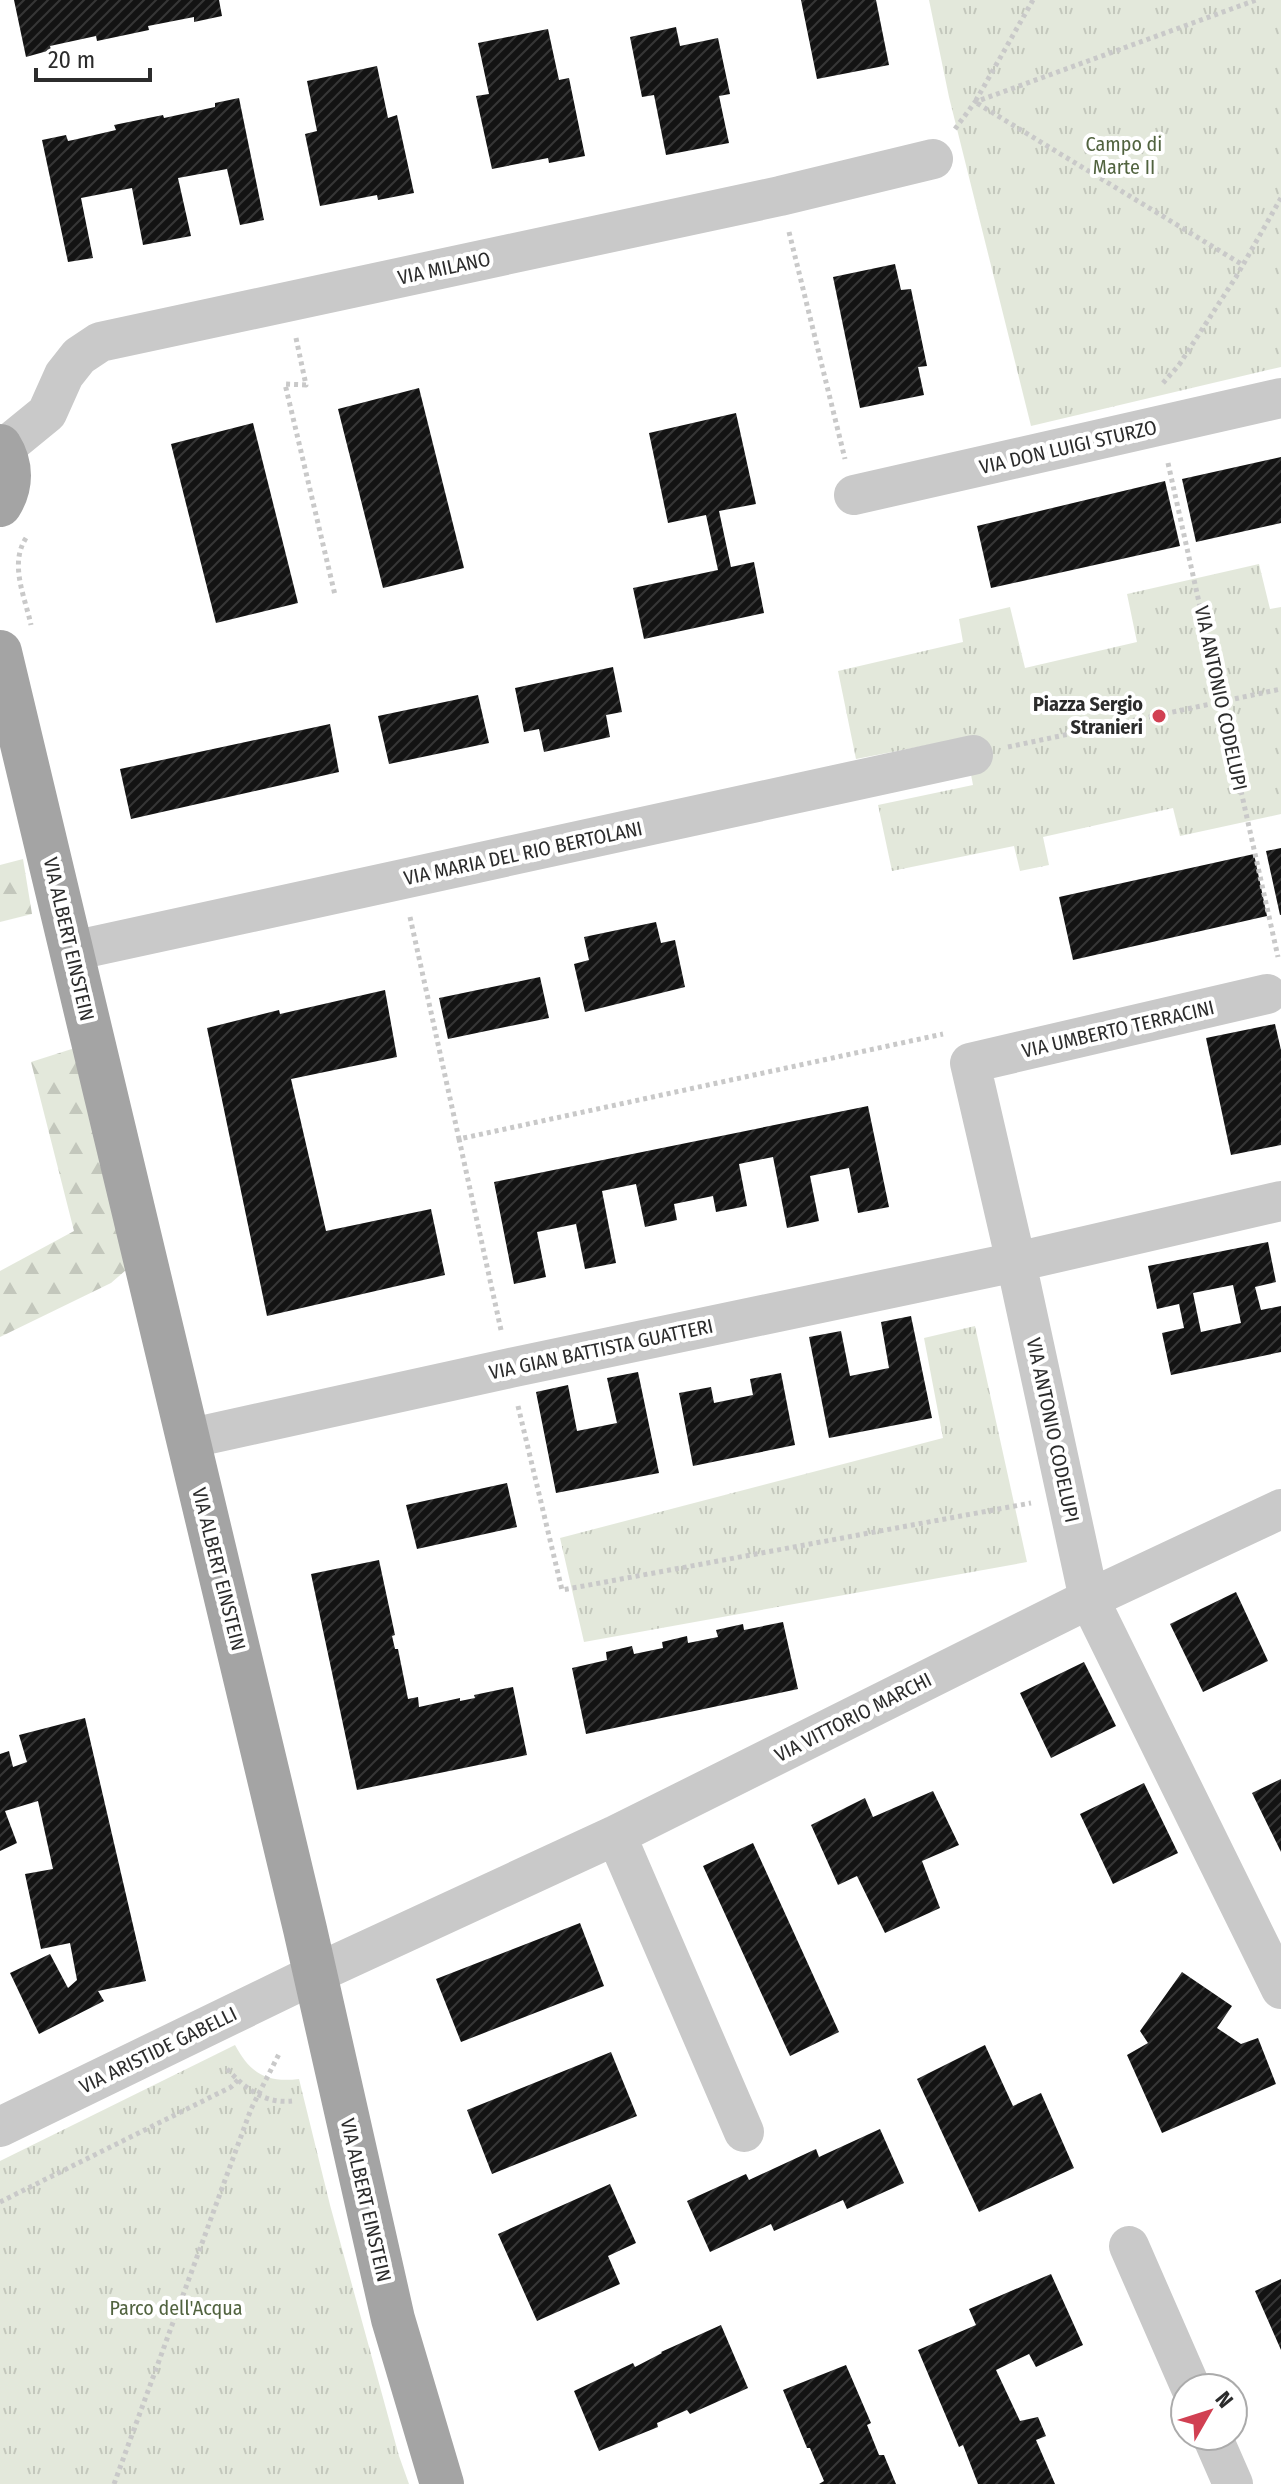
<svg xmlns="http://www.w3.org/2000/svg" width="1281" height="2484" font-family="'Fira Sans Condensed',sans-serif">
  <defs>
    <pattern id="grass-tufts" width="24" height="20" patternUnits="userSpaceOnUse" patternTransform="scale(2)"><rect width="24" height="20" fill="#e3e8db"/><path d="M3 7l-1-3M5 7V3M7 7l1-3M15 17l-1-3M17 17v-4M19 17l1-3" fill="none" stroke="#c3c7bc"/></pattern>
    <pattern id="forest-firs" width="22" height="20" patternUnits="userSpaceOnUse" patternTransform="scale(2)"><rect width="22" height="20" fill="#e3e8db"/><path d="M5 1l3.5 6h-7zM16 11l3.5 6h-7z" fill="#c3c7bc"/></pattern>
    <pattern id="building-hatch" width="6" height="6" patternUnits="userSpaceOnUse" patternTransform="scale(2)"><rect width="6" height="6" fill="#131313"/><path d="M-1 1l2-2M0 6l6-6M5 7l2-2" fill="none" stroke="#363636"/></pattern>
  </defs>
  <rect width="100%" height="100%" fill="#fff"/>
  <path fill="url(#grass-tufts)" d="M929,0H1281V367L1031,426L949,97Z
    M1259,564L1270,609L1281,607V814L1180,836L1173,808L1043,837L1049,865L1020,871L1014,846L892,871L878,805L973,785L964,738L856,759L838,671L963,642L959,619L1010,607L1025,668L1137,642L1127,594Z
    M975,1326L1027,1562L584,1642L560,1538L943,1438L924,1338Z
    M235,2045C250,2073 266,2083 299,2079L330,2205L399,2456L409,2484H0V2161Z"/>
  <path fill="url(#forest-firs)" d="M23,859L32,914L0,922V865Z
    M78,1047L126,1270L111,1283L0,1337V1271L74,1231L31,1062Z"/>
  <path fill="url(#building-hatch)" fill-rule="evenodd" d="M14,0H219L222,16L194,22V17L148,26L149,30L97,41L96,36L50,46L51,50L26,57Z
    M801,0H876L889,65L817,79Z
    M676,27L680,46L718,38L730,94L719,96L729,143L666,155L654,95L642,97L630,37Z
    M548,29L559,80L569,78L585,156L549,163L548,158L492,169L476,96L489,94L478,43Z
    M377,66L388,118L397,115L414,193L378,200L377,195L320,206L305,134L317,131L307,81Z
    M239,98L264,220L240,225L227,169L178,178L191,236L143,245L132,188L81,198L93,258L68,262L42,140L66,135L68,141L73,140L116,130L114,125L163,115L164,118L215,107V103Z
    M895,264L901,290L911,289L927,366L918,367L924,395L860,408L833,277Z
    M419,388L464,568L383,588L338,409Z
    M736,413L756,504L719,511L731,567L754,562L764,613L644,639L633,588L718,570L706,515L668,523L649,433Z
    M253,423L298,603L216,623L171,444Z
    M1281,457V523L1196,542L1182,479Z
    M1165,481L1180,546L991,588L977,526Z
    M613,667L622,712L606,715L610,737L544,752L539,729L524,732L515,688Z
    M478,695L489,743L389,764L378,716Z
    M330,724L339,772L131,819L120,769Z
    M1281,848V915H1280L1266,851Z
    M1254,854L1267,916L1073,960L1059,897Z
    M656,922L661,943L675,940L685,987L585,1012L574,964L589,960L584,937Z
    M540,977L549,1018L448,1039L439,998Z
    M385,990L397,1057L291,1079L326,1231L431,1209L445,1275L267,1316L207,1028L279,1010L280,1014Z
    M1275,1024L1281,1050V1145L1231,1155L1206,1038Z
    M868,1106L889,1207L858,1213L849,1168L810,1176L819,1221L787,1228L773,1157L739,1164L747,1206L716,1212L713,1196L674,1204L677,1220L645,1227L636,1184L602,1191L616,1263L585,1269L576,1224L537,1232L546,1277L514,1284L494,1182Z
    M1268,1242L1276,1282L1255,1287L1261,1310L1281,1306V1352L1171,1375L1162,1333L1184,1328L1179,1304L1157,1309L1148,1266ZM1233,1285L1241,1323L1201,1332L1193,1293Z
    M911,1316L932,1418L829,1438L809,1337L841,1331L850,1376L889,1368L881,1322Z
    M638,1372L659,1473L556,1493L536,1392L568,1385L577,1431L617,1423L607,1378Z
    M781,1373L795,1445L693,1466L679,1393L711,1387L714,1403L753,1395L750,1379Z
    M507,1483L517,1527L417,1549L406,1505Z
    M379,1560L395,1635L392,1636L395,1649H398L408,1699L418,1697L419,1707L460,1698V1701L475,1698L474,1695L513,1687L527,1755L357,1790L311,1574Z
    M1236,1592L1268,1661L1203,1692L1170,1624Z
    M783,1622L798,1689L586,1734L572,1668L607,1660L606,1652L632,1646L634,1654L663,1648L662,1642L687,1636L688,1643L718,1637L716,1630L743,1624L744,1630Z
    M1084,1662L1116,1726L1051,1758L1020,1693Z
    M85,1718L146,1981L98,1991L104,2001L39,2034L10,1973L50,1954L68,1988L77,1980L70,1943L41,1949L25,1874L53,1869L38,1801L5,1811L17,1843L0,1851V1754L9,1751L13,1767L27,1762L19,1735Z
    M1281,1779V1852L1252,1793Z
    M1144,1783L1178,1853L1113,1884L1080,1814Z
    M933,1791L959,1845L922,1861L940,1908L885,1933L857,1876L838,1885L811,1825L865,1798L873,1817Z
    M753,1843L839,2032L790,2056L703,1866Z
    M580,1923L604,1986L461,2042L436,1979Z
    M1182,1972L1232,2006L1217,2028L1241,2044L1258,2038L1276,2084L1162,2133L1127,2055L1148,2043L1140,2031Z
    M985,2045L1013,2106L1041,2093L1074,2168L979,2212L917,2079Z
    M611,2052L637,2116L492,2174L467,2110Z
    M880,2129L904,2183L847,2209L843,2200L774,2231L771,2224L710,2252L687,2201L746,2174L749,2180L816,2149L819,2157Z
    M610,2184L636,2243L608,2256L620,2284L537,2321L498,2234Z
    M1051,2274L1083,2345L1036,2367L1029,2354L996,2370L1020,2421L1038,2417L1046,2436L1036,2440L1055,2484H978L963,2445L959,2447L918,2350L976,2325L969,2309Z
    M1281,2279V2350L1255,2291Z
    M721,2325L748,2388L690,2414L687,2410L657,2423L658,2427L599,2451L574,2391L633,2363L635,2367L662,2353L661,2352Z
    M846,2365L871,2423L867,2425L879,2455H884L896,2484H819L824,2481L810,2448H807L783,2390Z"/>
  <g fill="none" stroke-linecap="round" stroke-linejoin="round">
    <path stroke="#c9c9c9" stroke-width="5" stroke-dasharray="4 4" stroke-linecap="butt" d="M1033,0L975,102L1243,265
      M955,129L975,102L1256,0
      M789,232L845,459
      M296,338L306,385L285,384L335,595
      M1163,383L1179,365L1236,277L1281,198
      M1168,463L1278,957
      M26,538C9,564 25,597 31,625
      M1008,747L1281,689
      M410,917L459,1139
      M501,1330L459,1139L943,1034
      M518,1406L562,1590L1031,1503
      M227,2069C245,2088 264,2104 292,2101
      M0,2202L231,2087L238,2080
      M114,2484L251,2109L279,2054"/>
    <path stroke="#c9c9c9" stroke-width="40" d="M3,449L47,413L64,375L79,356L100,342L780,196L933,159
      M854,495L1281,398
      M72,951L973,755
      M1267,994L970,1063L1016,1262L1089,1599L1281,1989
      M187,1439L510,1368L1016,1262L1281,1201
      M616,1835L744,2132
      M0,2127L315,1974L616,1835L1089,1599L1281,1509
      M1129,2246L1191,2388
      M1212,2436L1233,2484"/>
    <path stroke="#a4a4a4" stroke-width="44" d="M0,446C12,465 12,486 0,505
      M0,652L305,1929L393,2319L442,2484"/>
  </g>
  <circle fill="#d14052" stroke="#fff" stroke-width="3" cx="1159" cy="716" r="8"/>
  <g text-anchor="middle" stroke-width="8" stroke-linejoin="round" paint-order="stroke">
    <g font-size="20" fill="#51633f" stroke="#fff">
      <text x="1124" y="151">Campo di<tspan x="1124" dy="23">Marte II</tspan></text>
      <text x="176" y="2315">Parco dell'Acqua</text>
    </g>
    <g font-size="20" fill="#2c2c2c" stroke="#fff">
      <text transform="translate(444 268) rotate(-12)" y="7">VIA MILANO</text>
      <text transform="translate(1068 447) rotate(-13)" y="7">VIA DON LUIGI STURZO</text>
      <text transform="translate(1221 698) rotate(78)" y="7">VIA ANTONIO CODELUPI</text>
      <text transform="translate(523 853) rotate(-12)" y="7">VIA MARIA DEL RIO BERTOLANI</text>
      <text transform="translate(69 939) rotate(77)" y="7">VIA ALBERT EINSTEIN</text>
      <text transform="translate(1118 1029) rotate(-13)" y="7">VIA UMBERTO TERRACINI</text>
      <text transform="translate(601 1349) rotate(-12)" y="7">VIA GIAN BATTISTA GUATTERI</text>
      <text transform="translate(1053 1430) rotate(78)" y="7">VIA ANTONIO CODELUPI</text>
      <text transform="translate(219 1569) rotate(76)" y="7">VIA ALBERT EINSTEIN</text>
      <text transform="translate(853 1717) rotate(-27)" y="7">VIA VITTORIO MARCHI</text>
      <text transform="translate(158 2050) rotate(-26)" y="7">VIA ARISTIDE GABELLI</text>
      <text transform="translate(366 2200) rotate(77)" y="7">VIA ALBERT EINSTEIN</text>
    </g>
    <g font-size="20" font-weight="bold" fill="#2c2c2c" stroke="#fff" text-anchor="end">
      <text x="1143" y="711">Piazza Sergio<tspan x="1143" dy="23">Stranieri</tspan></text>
    </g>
  </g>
  <g transform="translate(1209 2412) rotate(51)"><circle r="38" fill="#ffffff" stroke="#ababab" stroke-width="2"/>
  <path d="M0-6L14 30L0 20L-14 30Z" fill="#d14052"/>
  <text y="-12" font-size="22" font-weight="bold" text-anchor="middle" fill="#2c2c2c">N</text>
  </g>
  <path d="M36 68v12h114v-12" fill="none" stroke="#2c2c2c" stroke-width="4"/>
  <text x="48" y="68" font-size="24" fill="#2c2c2c" stroke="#ffffff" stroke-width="6" paint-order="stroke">20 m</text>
</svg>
